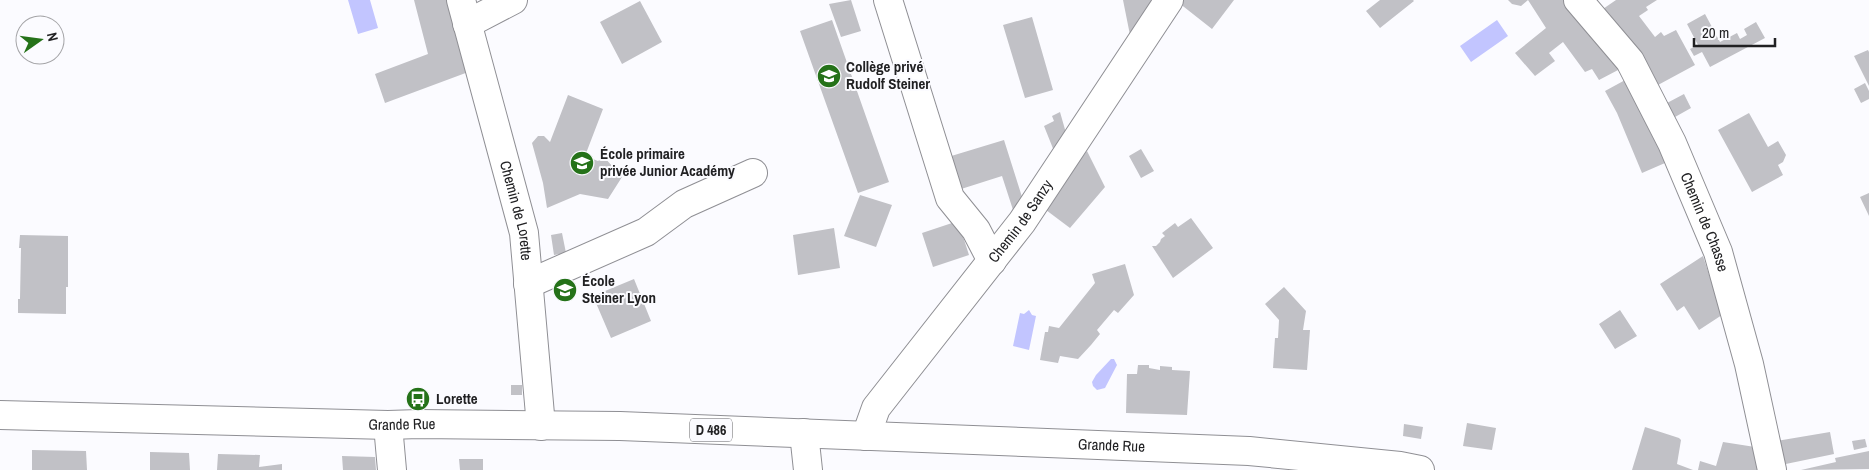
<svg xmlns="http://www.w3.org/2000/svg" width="1869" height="470" font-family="'Archivo Narrow',sans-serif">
  <rect width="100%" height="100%" fill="#fbfbff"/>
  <path fill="#c2c5ff" d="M348,0H370L378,28L358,34Z
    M1497,20L1508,36L1471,62L1460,46Z
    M1029,310L1032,315L1036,316L1029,350L1013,346L1020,313L1024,314Z
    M1111,359H1114L1117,365L1105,388L1097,390L1093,386L1092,382L1096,375Z"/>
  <path fill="#c1c1c6" d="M414,0H447L453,21L471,71L385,103L375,74L428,54Z
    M851,0L861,31L841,37L829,4Z
    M1123,0H1156L1131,40Z
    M1181,0H1234L1212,29L1179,3Z
    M1380,0H1413L1414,1L1380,28L1366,11Z
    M1508,0H1564L1620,69L1599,80L1592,69L1585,72L1563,42L1549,53L1555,61L1535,76L1515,53L1546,28L1528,0L1521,6L1512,4Z
    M1616,0H1657L1646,7L1648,10L1639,16L1655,37L1661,32L1664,36L1676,30L1695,65L1658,85L1648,66L1646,68L1600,11Z
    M640,1L662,42L622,64L600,22Z
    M1705,14L1720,42L1737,33L1740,39L1747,35L1744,29L1756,22L1765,38L1710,67L1702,52L1694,56L1690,49L1698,45L1687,24Z
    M1032,17L1053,90L1025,98L1003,25Z
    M832,20L889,182L858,193L800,31Z
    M1868,50L1869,52V86L1854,56Z
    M1627,79L1638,98L1665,163L1642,173L1617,113L1605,91Z
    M1865,83L1869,91V99L1861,103L1854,89Z
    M1684,94L1691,108L1675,117L1667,103Z
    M568,95L603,109L585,156L598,161L604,157L622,177L608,199L580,194L547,208L543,183L532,143L538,136H544L550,142Z
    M1060,112L1068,140L1056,156L1044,126L1054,121L1052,116Z
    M1749,113L1768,147L1778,141L1786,155L1783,162L1778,165L1783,175L1752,192L1718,130Z
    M1004,140L1023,200L1014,213L1002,176L958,190L948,157Z
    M1141,149L1154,171L1141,178L1129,156Z
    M1087,151L1105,187L1070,228L1042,207Z
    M1869,193V216L1860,197Z
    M860,195L892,205L876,247L844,236Z
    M1191,218L1213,248L1173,278L1152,246H1156L1160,242L1161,239L1165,236L1162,233L1175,223L1178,227Z
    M958,221L969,255L933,267L922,233Z
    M834,228L840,268L798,275L793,235Z
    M562,233L566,253L554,255L551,235Z
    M20,235L68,236V287H66V314L18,313V299H20L21,248H19Z
    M1703,256L1722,315L1699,330L1684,306L1677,311L1660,284Z
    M1125,264L1134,295L1118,313L1114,310L1097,330L1100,334L1091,345L1078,359L1060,356L1058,363L1040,360L1045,332H1048L1049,326L1059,328L1095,283L1092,274Z
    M634,279L651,321L611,338L593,296Z
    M1284,287L1306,311L1303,330H1310L1307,370L1273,368L1275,338H1278L1279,320L1265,304Z
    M1620,310L1637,336L1615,349L1599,324Z
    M1138,365H1149V368L1160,370V366L1172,367V370L1190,371L1187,415L1126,413L1127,374H1137Z
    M511,385H522V395H511Z
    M1467,423L1496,428L1492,450L1463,446Z
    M1404,424L1423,427L1421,439L1403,436Z
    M1645,427L1679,438L1681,440L1677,464L1693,470H1632Z
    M1830,432L1834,454L1781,465L1776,441Z
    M1865,439L1867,447L1854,450L1852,441Z
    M1723,442L1755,447L1759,470H1698L1700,461L1716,466Z
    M32,450L86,451L87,470H32Z
    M1869,451V469L1801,470L1836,462L1835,458Z
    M150,452L189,453L190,470H150Z
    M218,454L260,455L259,467L282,464V470H217Z
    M342,456L375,457L376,470H343Z
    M459,459H483V470H460Z"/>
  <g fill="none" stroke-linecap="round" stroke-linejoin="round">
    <g stroke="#8f8f94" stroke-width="30">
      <g id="minor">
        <path id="s1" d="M461,0L524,233L541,426"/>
        <path d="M888,0L950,198L976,230L992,261"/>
        <path id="s2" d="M1578,0L1630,61L1672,143L1718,252L1749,364L1772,470"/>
        <path d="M467,24L513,0"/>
        <path d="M528,284L646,232L684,204L753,173"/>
        <path d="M388,425L392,470"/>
        <path d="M804,433L808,470"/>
        <path id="s3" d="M866,436L876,408L1022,222L1169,0"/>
      </g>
    </g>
    <g stroke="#8f8f94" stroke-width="30">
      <g id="major">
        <path id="s4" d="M0,415L388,425L419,424L620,426L1249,451L1400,466L1420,470"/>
      </g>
    </g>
    <use href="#minor" stroke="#fff" stroke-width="28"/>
    <use href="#major" stroke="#fff" stroke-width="28"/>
  </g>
  <defs>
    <g id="school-disc" transform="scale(1.25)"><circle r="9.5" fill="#257219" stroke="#fbfbff"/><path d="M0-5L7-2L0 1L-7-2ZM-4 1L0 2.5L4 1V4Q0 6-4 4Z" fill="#fff"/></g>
    <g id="bus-disc" transform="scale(1.25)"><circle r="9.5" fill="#257219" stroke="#fbfbff"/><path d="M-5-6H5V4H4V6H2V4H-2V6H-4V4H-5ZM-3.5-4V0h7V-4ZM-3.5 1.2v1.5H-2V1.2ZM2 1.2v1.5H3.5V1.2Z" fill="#fff"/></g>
  </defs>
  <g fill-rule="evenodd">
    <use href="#school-disc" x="829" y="76"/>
    <use href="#school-disc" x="582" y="163"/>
    <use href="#school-disc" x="565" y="290"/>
    <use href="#bus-disc" x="418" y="399"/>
  </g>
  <g text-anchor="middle" stroke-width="4" stroke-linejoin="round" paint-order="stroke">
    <rect fill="#fbfbff" stroke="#626265" stroke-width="1" x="690" y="418.5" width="42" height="23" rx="4"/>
    <g font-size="14" font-weight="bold" fill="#212123">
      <text x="711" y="435">D 486</text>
    </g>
    <g font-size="15" font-weight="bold" fill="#212123" stroke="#fbfbff" text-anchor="start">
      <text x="846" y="72">Collège privé<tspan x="846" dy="17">Rudolf Steiner</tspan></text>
      <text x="600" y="159">École primaire<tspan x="600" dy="17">privée Junior Académy</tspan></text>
      <text x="582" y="286">École<tspan x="582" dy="17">Steiner Lyon</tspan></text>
      <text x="436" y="404">Lorette</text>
    </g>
    <g font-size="15" fill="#212123" stroke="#fbfbff">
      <text dy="5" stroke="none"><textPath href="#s1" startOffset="218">Chemin de Lorette</textPath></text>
      <text dy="5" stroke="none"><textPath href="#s3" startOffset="266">Chemin de Sanzy</textPath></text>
      <text dy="5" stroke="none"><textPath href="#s2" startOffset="258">Chemin de Chasse</textPath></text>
      <text dy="5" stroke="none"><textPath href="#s4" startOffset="402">Grande Rue</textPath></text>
      <text dy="5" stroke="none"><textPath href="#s4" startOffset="1112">Grande Rue</textPath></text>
    </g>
  </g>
  <g transform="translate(40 40) rotate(76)"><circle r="24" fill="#fbfbff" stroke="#a4a4a7"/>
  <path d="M0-4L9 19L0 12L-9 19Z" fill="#257219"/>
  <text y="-8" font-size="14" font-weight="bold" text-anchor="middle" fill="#212123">N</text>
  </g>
  <path d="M1694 38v8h81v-8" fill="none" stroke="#212123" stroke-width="2.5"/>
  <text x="1702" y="38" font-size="15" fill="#212123" stroke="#fbfbff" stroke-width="4" paint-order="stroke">20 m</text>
</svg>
